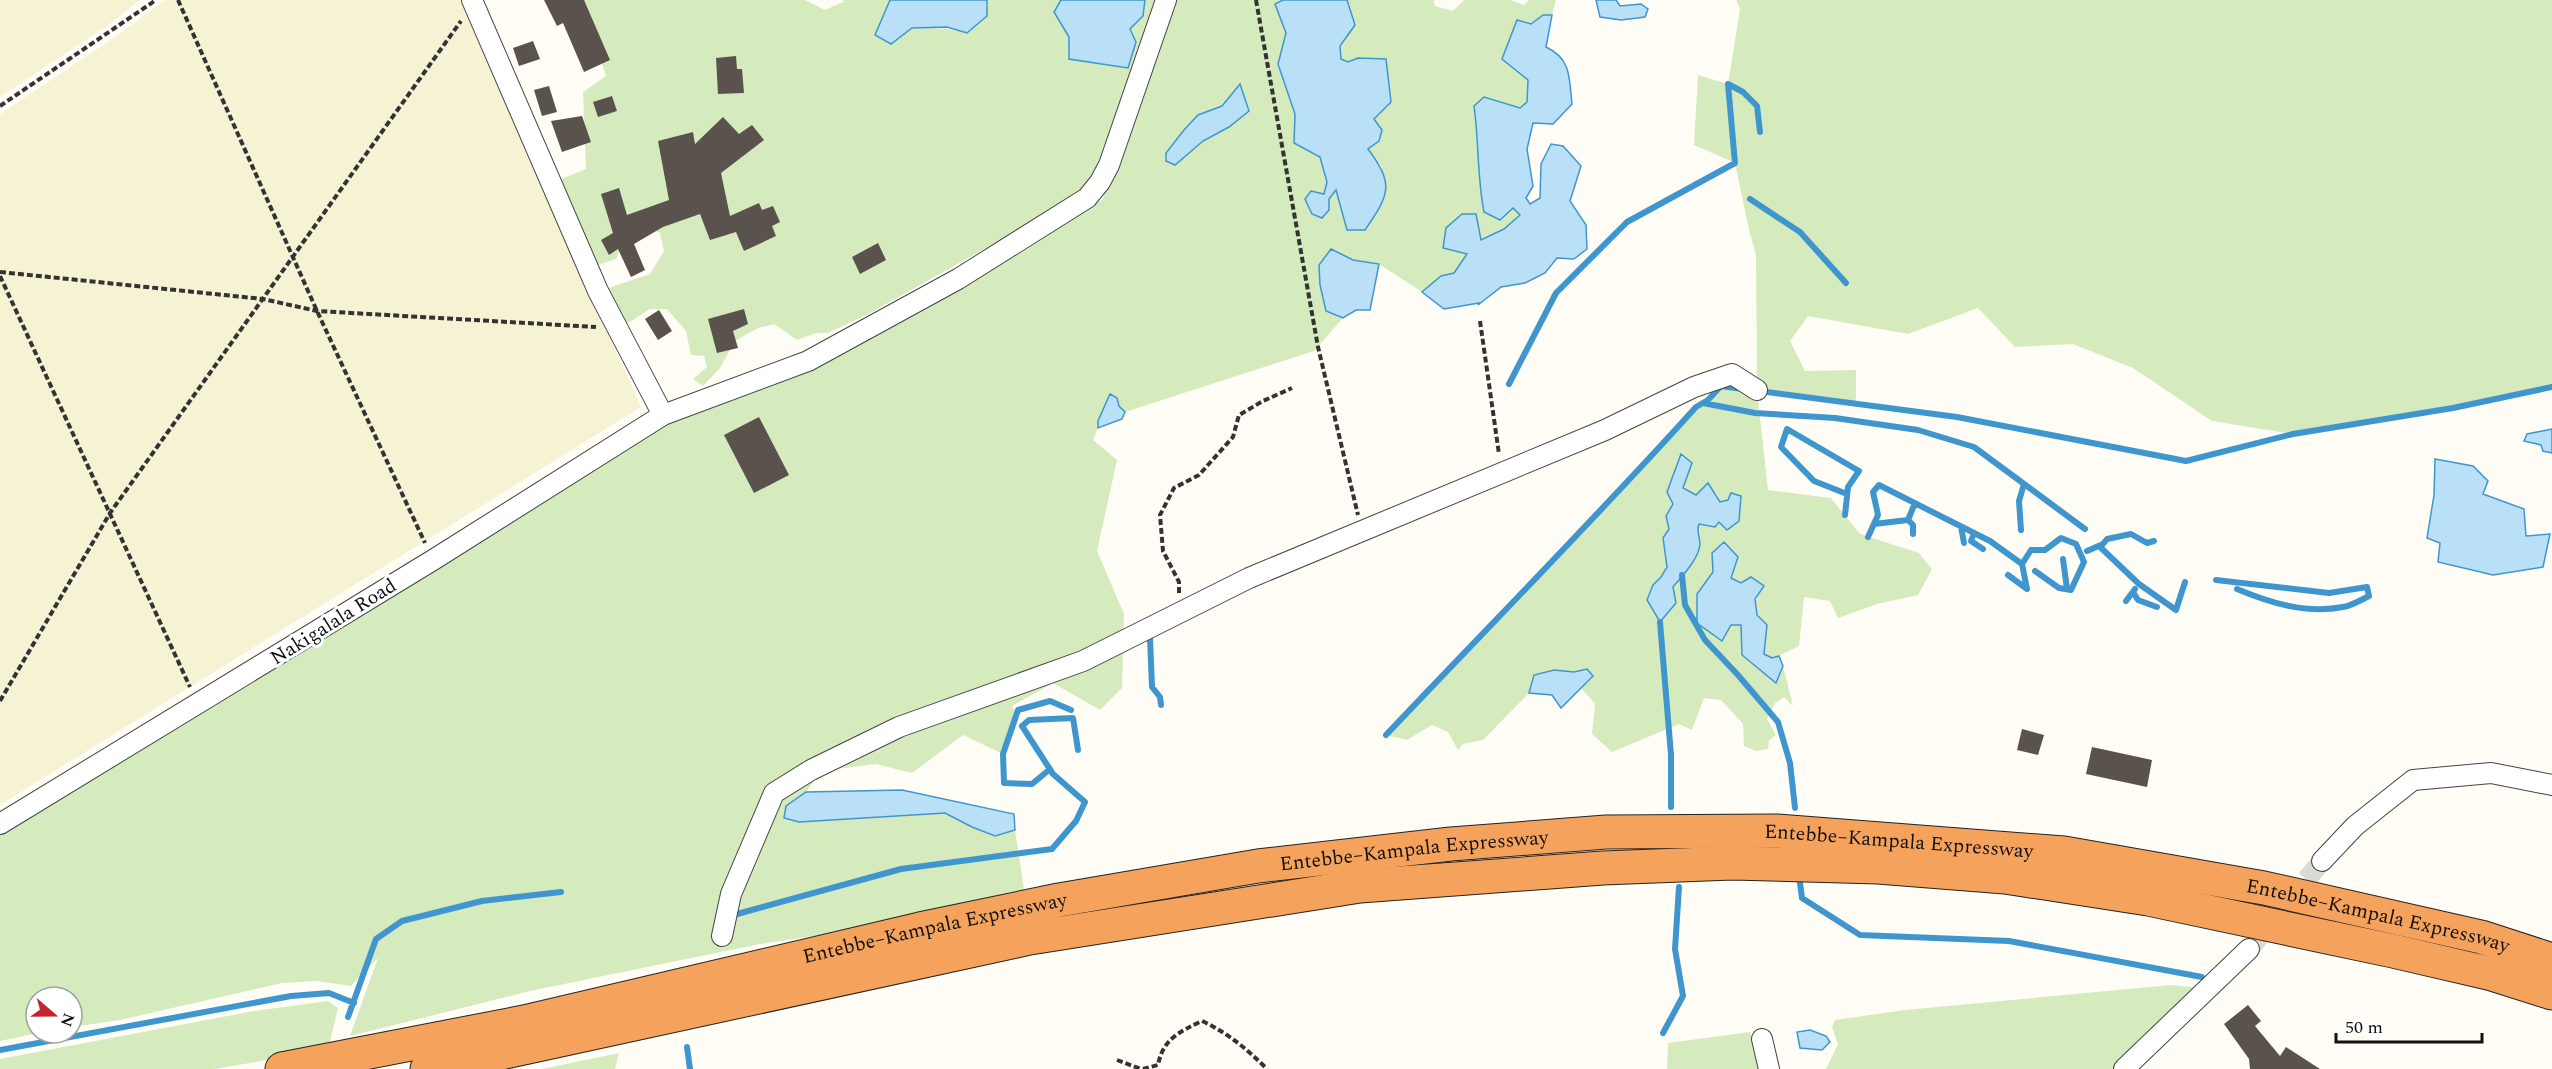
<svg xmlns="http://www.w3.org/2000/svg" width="2552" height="1069" font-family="Spectral,serif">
  <rect width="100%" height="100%" fill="#fffdf5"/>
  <path fill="#f6f3d4" d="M0,0H140L107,26L0,97Z
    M165,0H461L641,407L0,805V114L115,37Z"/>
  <path fill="#d5ebbd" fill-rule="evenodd" d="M581,0H805L825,10L845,1L840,0H890L875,34C907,29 936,24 967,33L987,16V0H1061L1054,12L1069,37V58L1127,68L1136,42L1130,29L1143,16L1145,0H1156L1106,153L1081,191L1036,220L870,313L828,333H816L797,340L774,324L758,328L735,341L720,368L703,386L693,379L707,367L704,356L691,355L686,331L667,309H650L622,327L600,291L650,274L664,251L660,233L633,219L616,259L591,267L554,182L586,169L583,92L606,76Z
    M1173,0H1283L1275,4L1286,33L1278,64L1295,114L1294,143L1320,157L1327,182L1324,194L1329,199L1336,190L1347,229L1365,230L1380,208L1382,167L1367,149L1379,141L1382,130L1374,119L1358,58L1348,62L1341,59L1340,46L1355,25L1347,0H1434L1435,6L1453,11L1464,0H1510L1524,5L1529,0H1556L1552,15H1543L1531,24L1527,102L1520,108L1509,104L1474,106L1479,143L1513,207L1520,214L1504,229L1480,240L1446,228L1444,248L1467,254L1454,273L1441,276L1422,292L1379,264L1353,260L1331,250L1326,311L1343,318L1314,351L1125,412L1119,405L1117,398L1110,395L1093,440L1117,460L1097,551L1124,614L1122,688L1100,710L1053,683L1012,706L1016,716L1003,754L963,735L912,773L876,764L821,771L806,792L786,806L799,822L945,813L972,827L995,836L1015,830L1025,896L875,927L760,944L530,991L350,1036L378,958L351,986L317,981L282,983L120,1020L72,1027V997H36V1033H38L0,1041V834L664,416L950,286L1102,200L1115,174ZM1240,85L1229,127L1203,141L1175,165L1166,161V153L1184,130L1198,115L1222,106Z
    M1736,0H2552V387L2453,408L2293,434L2212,421L2133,368L2073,344L2015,347L1978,308L1908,334L1808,316L1790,341L1805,371L1856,370V404L1757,391L1768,490L1831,498L1860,534L1919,553L1932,569L1918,595L1877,604L1838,618L1830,601L1804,597L1799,646L1772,659L1764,654L1767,625C1752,610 1752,604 1764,586L1741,583L1713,572L1697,595L1731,625H1741L1742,655L1776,682L1783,666L1793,706L1784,697L1775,703L1767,719L1776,735L1769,740L1768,749L1756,751L1744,746L1743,724L1721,700L1704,698L1692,730L1679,724L1612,752L1592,734L1595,704L1581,688L1593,677L1586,669L1574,672L1554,670L1534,675L1529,693L1483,740L1463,744L1458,750L1448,732L1432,725L1407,740L1386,735C1489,626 1595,519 1696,407L1708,400L1721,386L1757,390L1756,255L1749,230L1735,163L1694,145L1698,75L1728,84L1740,9ZM1682,488L1696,495L1716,493L1720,502L1728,500L1715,527L1699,524L1691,563L1673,587L1653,586C1671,569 1667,561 1663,538L1669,529L1666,516Z
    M2171,985L2218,990L2132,1069H1826L1838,1044L1832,1027L1835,1020L1905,1010Z
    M328,1001L338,1008L328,1050L214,1069H0V1059L254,1011Z
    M1750,1032L1760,1069H1667L1668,1043Z
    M619,1053L615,1069H542Z"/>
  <path fill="#b9e0f7" stroke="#3f96cf" stroke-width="1.5" d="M890,0H987V16L967,33L947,27L912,28L891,44L875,35Z
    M1061,0H1145L1143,16L1130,29L1136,42L1128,68L1069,59V37L1054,12Z
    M1283,0H1347L1355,25L1340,46L1341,59L1348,62L1358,58L1386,59L1391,102L1374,119L1382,130L1379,141L1368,149C1395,185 1389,195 1365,230H1347L1336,190L1329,199V210L1322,218L1312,214L1305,199L1311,191L1324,194L1327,182L1320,157L1294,143L1295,114L1278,64L1286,33L1275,4Z
    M1596,0H1616L1620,6L1641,4L1648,9L1645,17L1621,20L1600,17Z
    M1543,15H1552L1546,47C1572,59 1569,79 1572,104L1553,124L1533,123L1527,149L1533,186L1526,198L1530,204L1540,198L1541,164L1551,144L1563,146L1581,166L1570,201L1586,225L1587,249L1574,259L1557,258L1545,273L1525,283L1501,287L1478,305L1479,303L1444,309L1422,292L1441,276L1454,273L1467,254L1443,248L1446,228L1462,214H1476L1481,240L1504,229L1520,215L1513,208L1500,220L1484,212C1477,177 1479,141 1474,106L1484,97L1520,108L1527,102L1528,80L1502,59L1517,20L1531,24Z
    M1240,84L1249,111L1229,127L1203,141L1175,165L1166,161V153L1184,130L1198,115L1222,106Z
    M1331,249L1353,260L1379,264L1370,310H1356L1343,318L1326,311L1320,285L1319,265Z
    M1110,394L1117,398L1119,406L1125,412L1122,419L1098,428V421Z
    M2552,429V453L2543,451L2541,445L2524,441L2527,434Z
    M1681,454L1692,463L1683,488L1696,495L1708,483L1720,502L1728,500L1731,493L1741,496L1739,521L1727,530L1719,522L1715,527L1699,524C1696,532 1700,536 1700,544C1699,559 1682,576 1673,587L1676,603L1660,622L1647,600L1653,585L1661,577L1667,567L1663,538L1669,529L1666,516L1673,504L1667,492Z
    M2435,459L2473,466L2488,481L2483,494L2524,509L2526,536L2550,534L2543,567L2493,575L2438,562L2440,543L2427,538L2434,495Z
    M1724,542L1738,557L1731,578L1741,583L1751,577L1764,586L1755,599L1757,615L1767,625L1764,654L1772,658L1779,656L1783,666L1776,683L1742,655L1741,625H1731L1722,641L1697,623V594L1713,572L1712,553Z
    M1587,669L1593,676L1561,708L1552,695L1529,693L1534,675L1554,670L1574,672Z
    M902,790L1014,814L1015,830L995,836L972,827L945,813L799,822L784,818L786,806L806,792Z
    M1810,1030L1826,1036L1830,1042L1822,1050L1800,1048L1797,1032Z"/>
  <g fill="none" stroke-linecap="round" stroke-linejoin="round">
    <path stroke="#3f96cf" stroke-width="6" d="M1750,199L1800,232L1846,283
      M1509,384L1556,293L1627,222L1735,163L1728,84L1743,92L1757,106L1760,132
      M1759,391L1957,417L2186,461L2293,434L2453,408L2552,387
      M1703,403L1755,413L1835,418L1918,430L1974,447L2085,529
      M1845,515L1848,487L1859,471L1787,429L1781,447L1814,481L1847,494
      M1874,524L1908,520
      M1961,527L1964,543
      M2021,530L2019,501L2024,484
      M1974,533L1971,541L1983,549
      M1913,534V525L1908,520L1915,503
      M1868,537L1878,515L1873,492L1879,485L1990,541L2022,564L2031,550H2045L2061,538L2076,544L2084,562L2071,590L2059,588L2035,571
      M2099,546L2139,584L2176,610L2185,582
      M2087,551L2103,544L2107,539L2131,534L2147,543L2154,541
      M2063,559L2067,589
      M1682,575L1685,605L1705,640L1738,675L1778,722L1790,763L1795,808
      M2008,575L2027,589L2022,564
      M2216,580L2329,593L2367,587L2369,596C2361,600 2351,606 2343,607C2306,614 2270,603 2237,589
      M2133,592L2138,600L2157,607
      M2126,601L2135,589
      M1660,622L1671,755V807
      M1152,631L1150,638L1152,687L1160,697L1161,705
      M1386,735C1489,626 1595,519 1696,407L1708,400L1721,386L1743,389
      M1050,769L1032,784L1004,783L1003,754L1016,716L1018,710L1050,701L1071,710
      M1800,883L1802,898L1860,935L2009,941L2202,977
      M730,916L901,869L1052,849L1076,821L1085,802L1053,774L1022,726L1029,720L1073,718L1078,750
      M348,1017L376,939L402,921L482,901L561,892
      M1663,1033L1683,996L1675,949L1679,887
      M687,1047L690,1069
      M0,1050L291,996L329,993L354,1003"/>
  </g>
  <path fill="#5a524d" d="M544,0H584L610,60L584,72L563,23L557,26Z
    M533,41L540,59L519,66L513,48Z
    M736,56L737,69H742L744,93L718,94L716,58Z
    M549,86L557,112L542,116L534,90Z
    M612,96L617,111L598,117L593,102Z
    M582,116L591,142L562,152L551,121Z
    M723,117L739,134L752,125L764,140L721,173L730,216L759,203L762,210L773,206L780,222L772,226L776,236L744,251L736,232L710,240L700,214L663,227L634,244L645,270L631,277L618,249L609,255L601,240L613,233L601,194L619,188L627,215L669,200L658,141L693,132L695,144Z
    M878,243L886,260L860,274L852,257Z
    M744,309L748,324L733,331L738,348L717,353L708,319Z
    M659,310L672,331L658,340L645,319Z
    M759,417L789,475L754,493L724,435Z
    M2022,729L2044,735L2038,755L2017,750Z
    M2092,747L2152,760L2147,787L2086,774Z
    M2248,1005L2261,1021L2255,1026L2280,1056L2286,1047L2320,1069H2250L2249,1059L2224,1024Z"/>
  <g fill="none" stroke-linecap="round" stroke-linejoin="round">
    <path stroke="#dbdad3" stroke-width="20" stroke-dasharray="20 10" stroke-linecap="butt" d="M2249,949L2322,861"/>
    <g stroke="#444" stroke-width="22">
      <path id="minor" d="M472,0L598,291L663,415
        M0,824L433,560L663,415L808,361L958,279L1087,198L1100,182L1109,165L1166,0
        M2322,861L2355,826L2413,780L2491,773L2552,785
        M722,936L731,894L774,793L811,770L899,727L1083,661L1249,578L1605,430L1694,387L1732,374L1757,390
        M1762,1039L1769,1069
        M2124,1069L2249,949"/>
    </g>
    <g stroke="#222" stroke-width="35">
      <g id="motorway">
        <path id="s1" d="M282,1069L524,1022L920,929L1059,900L1258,866L1451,844L1606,832L1777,831L2064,853L2264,888L2481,937L2552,960"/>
        <path d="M427,1069L1030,938L1360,886L1603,868L1732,863L1878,867L2005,877L2148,899L2393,951L2492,974L2552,993"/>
      </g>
    </g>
    <path stroke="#333" stroke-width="4" stroke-dasharray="6 3" stroke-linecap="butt" d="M178,0L317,311L425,543
      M1256,0L1318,347L1358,515
      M0,106L156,0
      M0,272L263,299L317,311L596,327
      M0,276L190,687
      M1480,321L1499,454
      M1179,593V582L1163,551L1160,515L1174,488L1199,475L1233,437L1239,415L1263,401L1292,388
      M0,701L110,513L461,21
      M1117,1060L1141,1069
      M1143,1069L1158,1065C1163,1039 1179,1032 1202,1021C1228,1033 1247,1049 1267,1069"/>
    <use href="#minor" stroke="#fff" stroke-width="20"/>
    <use href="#motorway" stroke="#f5a25d" stroke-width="33"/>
  </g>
  <g text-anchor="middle" stroke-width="6" stroke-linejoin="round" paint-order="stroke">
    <g font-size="20" fill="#111" stroke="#fff">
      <text transform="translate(333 621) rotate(-32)" y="7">Nakigalala Road</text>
      <text dy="7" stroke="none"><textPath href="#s1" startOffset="1640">Entebbe–Kampala Expressway</textPath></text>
      <text dy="7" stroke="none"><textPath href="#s1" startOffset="1154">Entebbe–Kampala Expressway</textPath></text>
      <text dy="7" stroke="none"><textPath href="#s1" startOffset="2126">Entebbe–Kampala Expressway</textPath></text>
      <text dy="7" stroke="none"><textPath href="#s1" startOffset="668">Entebbe–Kampala Expressway</textPath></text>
    </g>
  </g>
  <g transform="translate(54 1015) rotate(110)"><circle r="28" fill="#ffffff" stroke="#a0a0a0" stroke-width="1.5"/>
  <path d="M0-4.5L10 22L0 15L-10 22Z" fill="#c4262e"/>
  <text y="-9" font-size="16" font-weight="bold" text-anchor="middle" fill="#111111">N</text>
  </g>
  <path d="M2336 1033v9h146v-9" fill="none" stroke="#111111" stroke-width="3"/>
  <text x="2345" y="1033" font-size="18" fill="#111111" stroke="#ffffff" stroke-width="4.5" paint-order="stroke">50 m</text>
</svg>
